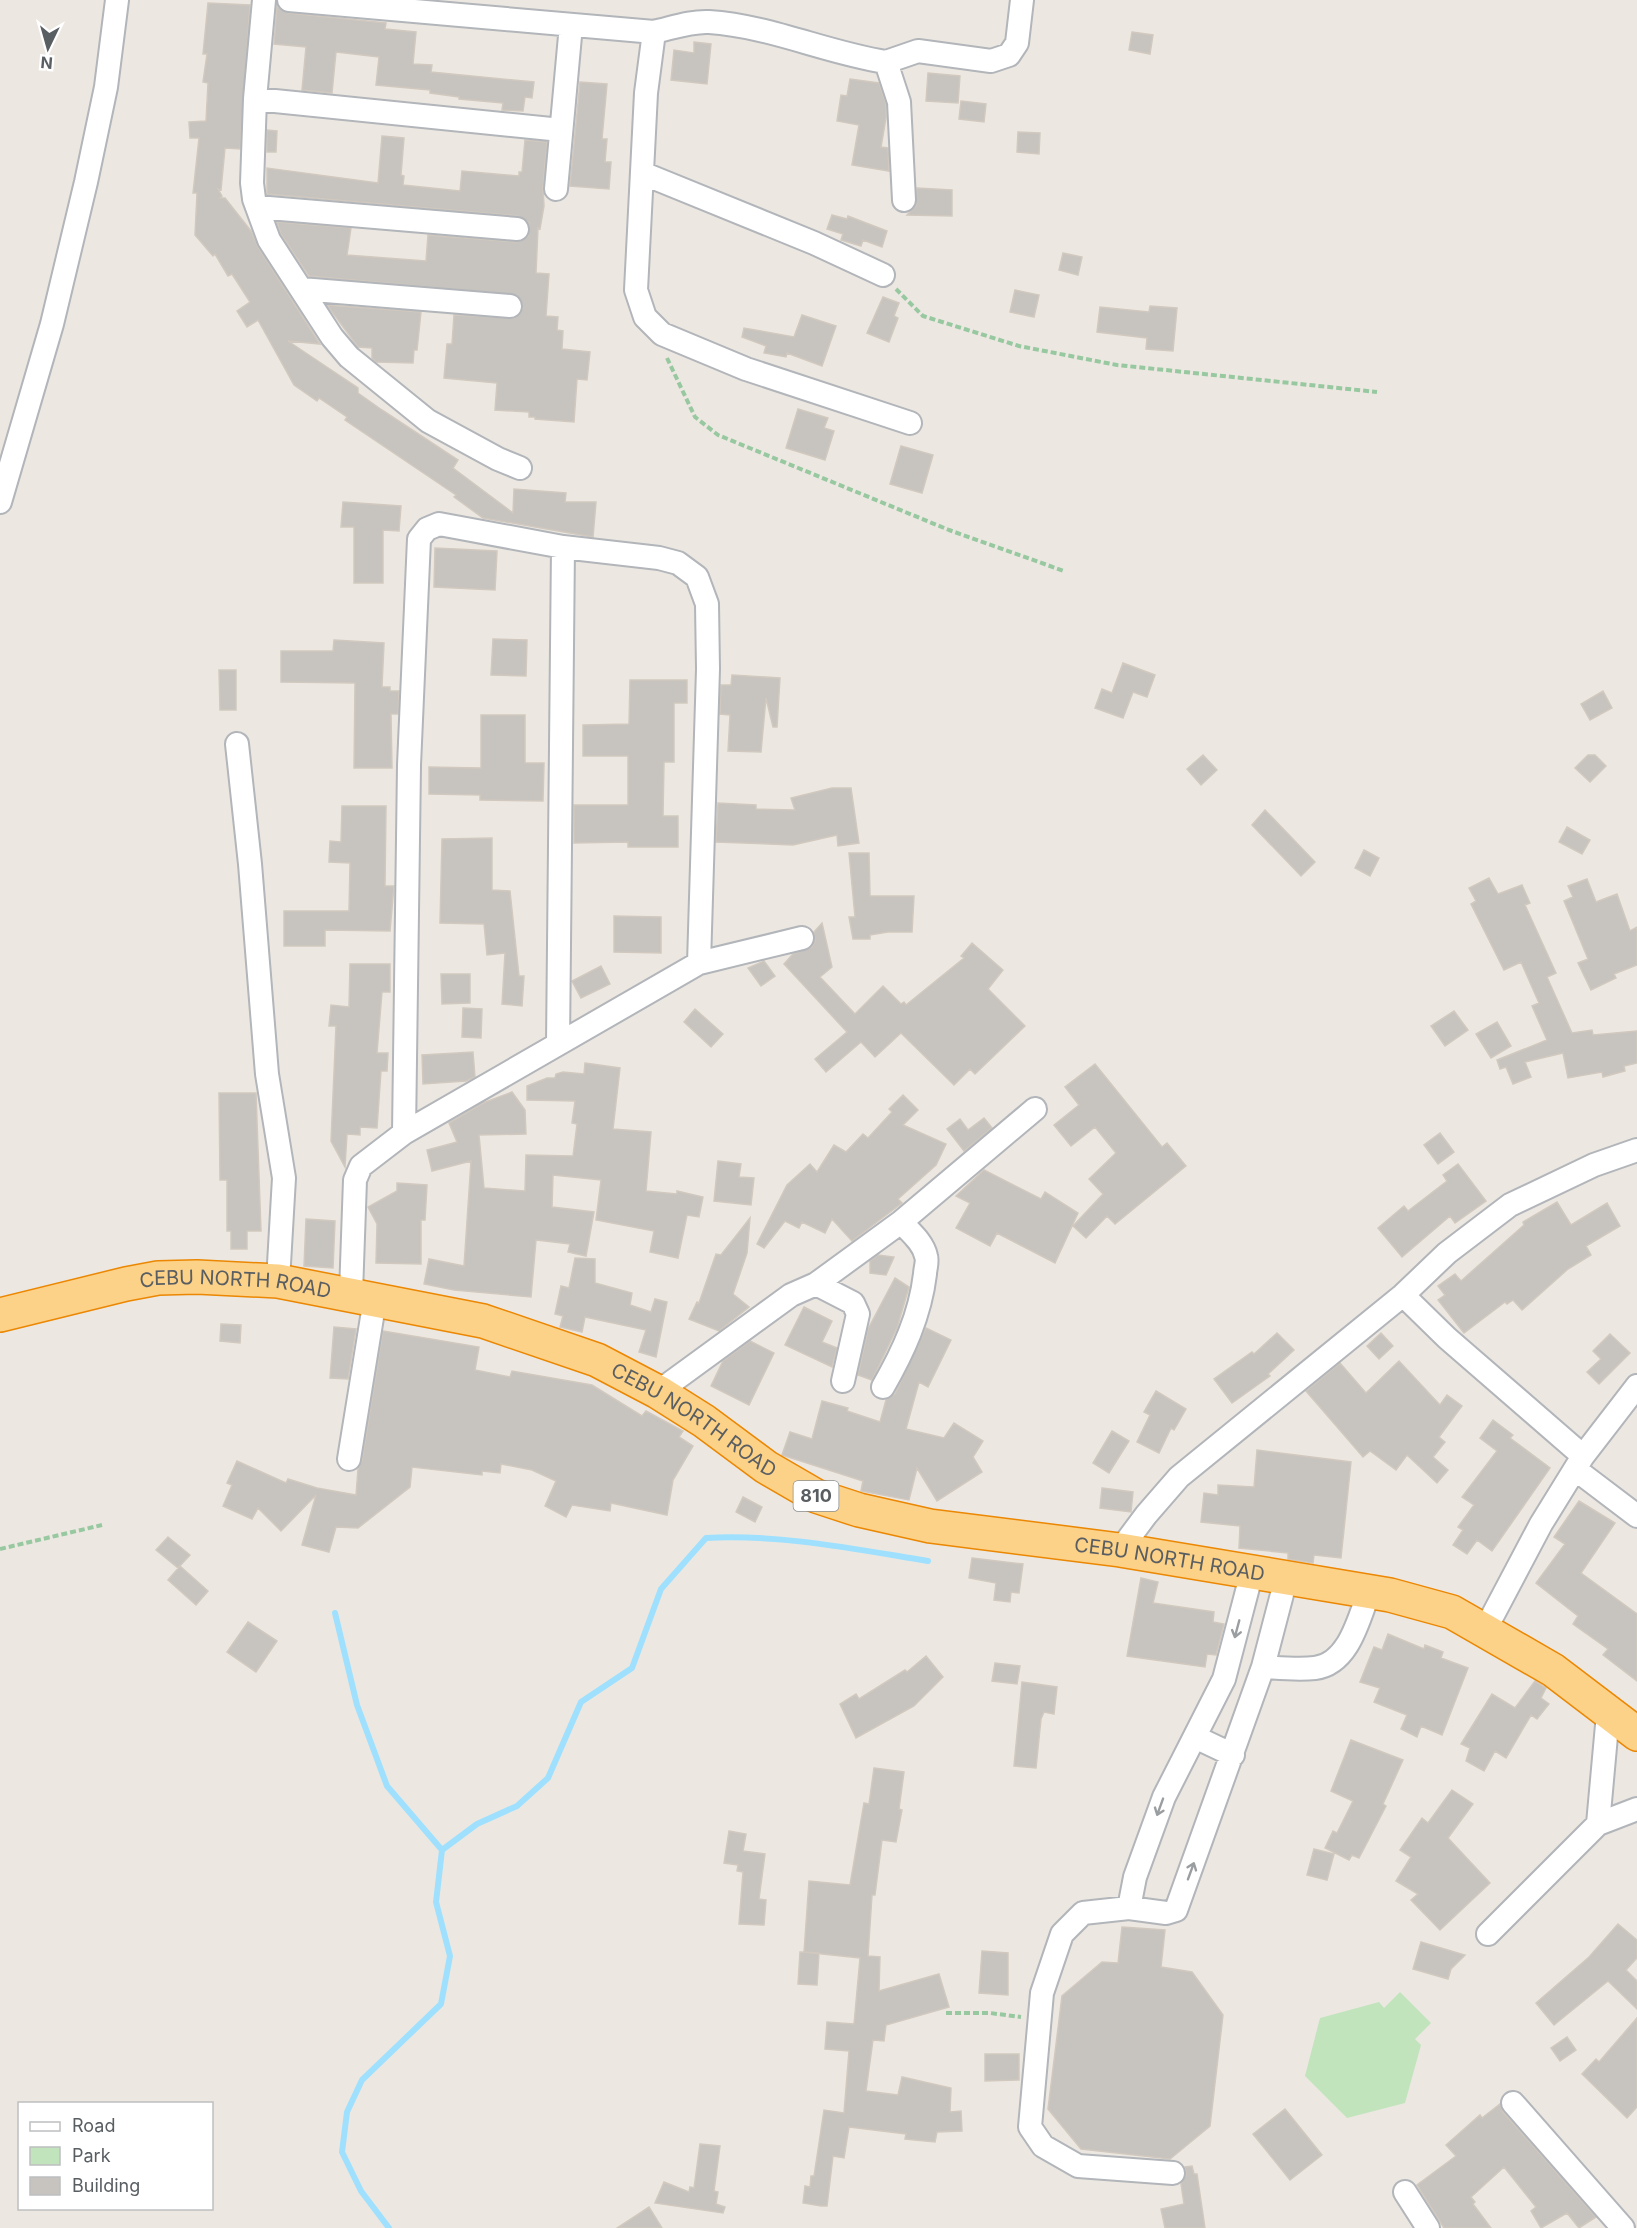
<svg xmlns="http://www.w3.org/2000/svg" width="1637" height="2228" font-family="Inter,sans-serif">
  <rect width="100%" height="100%" fill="#ece8e1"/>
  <path fill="#c1e4bd" d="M1400,1992L1431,2023L1415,2039L1421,2045L1405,2103L1347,2118L1305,2076L1320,2018L1379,2002L1384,2008Z"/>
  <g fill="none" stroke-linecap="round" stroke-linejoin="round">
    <path stroke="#9fe0fe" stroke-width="6" d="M335,1613L357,1705L387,1786L442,1850
      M389,2228L361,2191L342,2152L347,2112L362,2080L441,2004L450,1956L436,1902L442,1850L477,1824L517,1806L548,1778L581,1702L632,1668L661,1589L706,1538C781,1534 854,1549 928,1561"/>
  </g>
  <path fill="#c7c3be" stroke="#d1c9bf" stroke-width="1.5" d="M208,3L250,5L240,149L225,148L221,190L218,189L222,196L220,198H225L251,231L258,247L320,344L288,341L358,388V393L382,410L458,460L453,468L513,513L514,489L566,493L565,502H596L593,537L483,518L454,497L456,495L345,420L347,417L319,398L317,401L294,385L258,320L247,327L237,311L250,302L232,274L228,276L215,254L213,256L195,235L197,193H193L199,138H190L189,122L206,121L208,83L203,82L207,54H203Z
    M277,6L288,13L386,23L385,29L416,32L413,64L432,65L431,72L534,82L532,98L525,97L523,111L502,110L503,103L459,99V97L430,93V90L376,85L379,57L336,52L332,93L302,90L306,47L274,44Z
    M1132,32L1153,35L1150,54L1129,50Z
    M694,42L711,44L707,84L671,80L674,50L694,53Z
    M928,73L960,76L958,103L926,101Z
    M850,79L879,83L886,104V118L881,147L888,148L889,171L852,165L859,125L837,121L841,95L847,96Z
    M580,82L607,84L602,139H607L605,162H611L609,189L570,186Z
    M961,101L986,104L984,122L959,119Z
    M267,130L277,131L276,152H267Z
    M1018,132L1040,133L1039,154L1017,152Z
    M382,136L404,138L401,175L404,176L403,185L460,191L462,171L519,176V172H522L525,140L547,142L543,188L544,206L540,229L538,228L536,273L549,274L546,316L558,317L557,330L563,331L562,349L590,352L587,380L577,379L574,422L535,419V417H529V412L495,410L497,383L444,378L447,344H452L454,315L515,318L523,308L517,295L309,276L281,234L277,222L351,228L347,255L426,261L428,235L516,242L528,236L529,223L518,216L267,194V168L378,183Z
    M917,188L952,190V216L907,215L916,206Z
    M832,215L847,219L848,216L887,231L882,247L863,240L861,246L841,240L843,234L827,229Z
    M1063,253L1082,257L1078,275L1059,270Z
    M1015,290L1039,295L1034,317L1010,312Z
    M883,297L899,303L894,316L898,318L889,342L867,333Z
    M327,305L421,312L417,350H414L413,363L376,362L372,358V348L358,347Z
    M1150,306L1177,308L1173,351L1146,349L1147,338L1097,332L1100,307L1149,312Z
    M802,315L836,326L822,366L787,353L786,357L764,353L766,346L742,337L744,328L794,337Z
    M798,409L828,418L824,428L834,431L825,460L786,448Z
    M901,446L933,455L922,493L890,484Z
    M343,502L401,506L399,531L383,530V583H354V527H341Z
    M435,548L497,551L495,590L434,587Z
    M493,639L527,640L526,676L491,675Z
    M334,640L384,643L382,687H390V691H399L398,714H391L392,768H354L355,683L281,682V651H333Z
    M1123,663L1155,675L1147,697L1133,692L1123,718L1095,708L1102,689L1112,693Z
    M219,670H236V710H220Z
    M732,675L780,678L777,727H773L766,698L761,752L728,751L730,715L720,714L721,685H731Z
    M630,680H687V703H674V762H664L663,816H678V847H628V842L574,843V805H628V756H583V725L629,724Z
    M1603,691L1612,708L1590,720L1581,704Z
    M481,715H525V763H544L543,801L480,800V795L429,794V767L481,768Z
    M1203,755L1217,770L1201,785L1187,769Z
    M1588,755H1595L1606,766L1590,782L1575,768Z
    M832,788H851L859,843L838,846L837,835L793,845L716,842L718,803L756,805V809L795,810L791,798Z
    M342,806H386L385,886H394L390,931L325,930V946H284V911H349L350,863L329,862L330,841L341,842Z
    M1265,810L1315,862L1301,876L1252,825Z
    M1567,827L1590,840L1582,854L1559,842Z
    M492,838V890L510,891L519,976H524L522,1006L502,1004L505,953L487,955L484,924L440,923L442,839Z
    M1364,850L1379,858L1370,876L1355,868Z
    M849,853H869L870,896H914L912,932H888L870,935V939H853L849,917H855Z
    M1489,878L1498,894L1522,885L1530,903L1525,905L1556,973L1547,977L1572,1033L1592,1030L1593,1035L1637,1031V1063L1624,1066L1625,1071L1603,1077L1602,1072L1568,1078L1563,1053L1525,1062L1531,1077L1513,1084L1506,1067L1500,1069L1497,1060L1547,1040L1532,1006L1539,1003L1521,962L1504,970L1471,904L1476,901L1469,888Z
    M1587,879L1596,902L1617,894L1630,931L1637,927V965L1614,974L1616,978L1591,990L1578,963L1588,959L1564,901L1573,897L1568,886Z
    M614,916L661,917V953L614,952Z
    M822,923L832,967L820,977L855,1014L883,986L901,1004L904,1002L906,1005L964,958L961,956L972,943L1003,970L988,989L1025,1026L975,1074L970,1069L954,1085L901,1033L875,1057L861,1042L826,1072L815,1059L847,1032L784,964L793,954L812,947L815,941L814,932Z
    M764,961L775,976L761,986L748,968Z
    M350,964H390V992H382L377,1053H388L387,1071H381L377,1128L360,1127V1135L347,1134L345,1167L331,1141L336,1026H329L331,1005L349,1007Z
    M601,966L610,984L581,998L572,981Z
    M441,974H470V1003L442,1004Z
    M463,1008L482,1009L481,1038L462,1037Z
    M695,1009L723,1034L711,1047L684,1022Z
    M1454,1011L1468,1030L1445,1046L1431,1026Z
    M1497,1022L1511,1046L1491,1058L1476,1034Z
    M473,1052L475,1077L466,1081L423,1084L422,1055Z
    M585,1063L620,1068L613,1129L651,1132L646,1191L677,1194V1191L703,1197L699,1217L687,1215L678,1258L650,1252L654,1231L596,1220L601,1180L553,1175L552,1207L594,1212L586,1256L568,1252L570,1244L536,1240L531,1297L454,1290L424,1284L429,1259L464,1266L471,1161L432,1171L427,1150L457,1142L449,1123L483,1103L512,1092L525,1110L526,1134L479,1135L484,1188L525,1191L526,1155L573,1156L577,1124L572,1123L575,1101L527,1100V1086L547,1078H555L556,1074L563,1072L584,1074Z
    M1095,1064L1162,1147L1167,1143L1186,1166L1115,1224L1107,1216L1086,1238L1073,1226L1103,1194L1089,1179L1116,1153L1095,1127L1071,1146L1054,1125L1079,1105L1065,1087Z
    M219,1093H256L261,1231H247V1249H231V1231H227V1180H220Z
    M903,1095L918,1110L903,1125L946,1144L936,1165L898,1199L902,1203L852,1241L832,1219L825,1233L802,1222L799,1228L785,1221L764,1248L757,1244L787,1185L810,1164L817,1172L834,1145L846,1152L863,1134L868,1138L892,1112L889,1109Z
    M984,1118L992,1128L964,1151L947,1129L960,1119L968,1130Z
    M1440,1133L1454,1152L1438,1164L1424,1145Z
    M718,1161L741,1164L739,1177L754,1178L751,1205L714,1201Z
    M1458,1164L1486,1201L1455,1223L1450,1216L1402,1257L1378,1228L1404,1206L1408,1211L1447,1181L1443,1175Z
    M984,1170L1041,1199L1045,1192L1078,1213L1055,1263L997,1233L990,1246L956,1228L970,1203L956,1196Z
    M397,1183L427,1185L425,1220H421V1264L376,1263L377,1224L368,1207L397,1191Z
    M1557,1202L1571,1225L1607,1203L1620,1226L1586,1246L1591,1255L1568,1269L1522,1310L1513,1300L1507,1304L1505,1302L1464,1333L1438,1300L1445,1295L1438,1286L1455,1274L1461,1281L1524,1225L1523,1222Z
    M750,1218L747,1253L733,1294L749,1307L719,1331L689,1319L697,1302L699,1303L716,1254L721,1255Z
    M306,1219L335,1221L333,1268L304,1266Z
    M878,1255L894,1257L886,1275L870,1273V1261Z
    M575,1258L595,1259V1283L632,1293L630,1305L651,1312L655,1299L667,1302L656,1357L639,1352L646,1330L585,1317L582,1332L560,1327L563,1316L555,1314L561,1286L569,1288Z
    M895,1278L909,1287L897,1328L872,1380L858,1375L868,1329Z
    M804,1307L832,1321L822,1342L837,1348L832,1367L785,1345Z
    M221,1324L241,1325L240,1343L220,1341Z
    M334,1327L356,1329L348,1379L330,1378Z
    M926,1328L951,1340L928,1387L919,1382L906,1429L944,1438L954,1423L983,1441L973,1457L982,1472L937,1501L917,1468L909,1500L861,1491L863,1481L782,1455L790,1432L812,1439L822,1401L848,1408L847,1411L880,1422L886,1400L895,1394Z
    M383,1331L479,1347L475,1370L510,1377L512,1371L592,1385L642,1416L646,1411L683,1431L679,1437L693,1446L673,1480L667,1515L611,1503L610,1511L572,1505L566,1517L545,1506L556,1481L532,1470L501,1464L500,1473L482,1471V1475L412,1467L410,1487L358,1528L336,1527L329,1552L302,1545L316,1495L281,1531L258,1508L252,1519L223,1506L232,1485L227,1483L237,1461L286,1483L288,1479L317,1488L356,1495L358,1469L362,1461Z
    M1277,1333L1294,1350L1268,1374L1270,1376L1232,1403L1214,1379L1252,1352L1254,1354Z
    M1381,1333L1393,1346L1379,1359L1367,1346Z
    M1610,1334L1630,1353L1599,1384L1587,1372L1601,1359L1593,1351Z
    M750,1341L774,1353L749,1405L711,1386L723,1361Z
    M1399,1361L1440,1405L1447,1395L1462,1406L1439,1437L1445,1442L1433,1457L1448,1470L1437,1483L1407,1455L1396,1470L1370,1451L1363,1457L1306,1391L1340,1363L1366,1393Z
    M1156,1391L1186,1409L1174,1430L1171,1428L1159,1453L1137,1442L1150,1415L1144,1412Z
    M1493,1420L1513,1435L1510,1438L1550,1468L1492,1551L1477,1540L1467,1554L1453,1545L1463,1530L1458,1527L1474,1505L1462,1497L1497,1451L1480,1438Z
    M1112,1431L1129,1441L1109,1473L1093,1463Z
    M1257,1450L1351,1462L1341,1558L1314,1555L1313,1563L1288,1559V1553L1239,1548L1240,1526L1201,1522L1204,1493L1218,1495V1485L1254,1487Z
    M1102,1488L1133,1492L1131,1512L1100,1508Z
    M743,1497L762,1507L755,1522L736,1512Z
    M1579,1501L1615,1523L1581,1573L1637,1614V1681L1603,1655L1608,1649L1573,1624L1578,1616L1536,1583L1565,1544L1554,1537Z
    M168,1537L190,1555L178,1568L156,1550Z
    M972,1558L1023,1564L1019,1593L1011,1592L1010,1602L994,1600L996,1583L969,1578Z
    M180,1566L208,1591L196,1605L168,1580Z
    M1141,1578L1158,1582L1153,1603L1214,1612L1213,1622L1224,1624L1216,1655L1207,1654L1205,1667L1127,1656Z
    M248,1622L277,1641L256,1672L227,1652Z
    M1388,1634L1424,1649L1425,1645L1443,1652L1441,1658L1468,1668L1442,1735L1421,1726L1417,1737L1401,1729L1407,1715L1374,1702L1380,1688L1360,1682L1374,1647L1382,1650Z
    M926,1656L943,1677L914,1706L856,1738L840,1704L856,1694L859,1699L905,1670L907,1672Z
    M995,1663L1020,1666L1017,1684L992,1681Z
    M1535,1681L1546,1688L1541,1698L1549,1704L1537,1719L1531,1715L1506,1758L1495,1751L1484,1771L1466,1761L1470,1748L1461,1744L1492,1694L1515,1708Z
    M1022,1682L1057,1687L1054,1714L1044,1712L1041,1719L1036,1768L1014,1766Z
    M1351,1740L1403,1760L1383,1804L1386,1806L1359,1858L1352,1855L1349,1860L1325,1848L1333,1831L1337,1833L1353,1801L1331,1791Z
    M874,1768L904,1772L899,1809L902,1810L896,1842L882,1840L875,1895H872L868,1956L880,1957L879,1991L939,1974L949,2007L886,2025L884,2041L873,2040L866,2091L898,2095L902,2077L951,2088L950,2112L961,2111L962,2131L937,2132L935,2142L905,2139L906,2134L849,2127L844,2158L833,2156L827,2206H821L803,2203L805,2186L810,2187L811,2176H814L824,2110L844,2113L849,2051L825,2049L827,2022L854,2024L860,1958L804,1952L809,1881L850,1885L864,1803L869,1804Z
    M1452,1790L1473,1804L1448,1838L1490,1883L1440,1930L1411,1900L1418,1894L1396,1881L1411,1857L1400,1850L1422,1818L1428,1823Z
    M729,1831L746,1834L743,1851L765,1854L759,1899L766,1900L764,1925L739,1924L743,1872L737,1871L738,1865L724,1863Z
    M1314,1849L1334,1854L1327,1880L1307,1875Z
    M1618,1924L1637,1940V1958L1626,1970L1637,1981V2009L1608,1981L1554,2025L1536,2003L1589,1957Z
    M1122,1927L1165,1930L1161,1967L1192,1972L1223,2015L1210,2126L1170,2159L1081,2149L1048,2109L1062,1996L1102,1962L1118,1963Z
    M1421,1942L1465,1955L1451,1969L1448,1979L1413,1969Z
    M982,1951L1008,1953V1995L979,1993Z
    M800,1952L819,1953L817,1985L798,1984Z
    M1637,2018V2107L1627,2118L1582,2074L1596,2059L1599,2062Z
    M1567,2037L1576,2050L1560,2061L1551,2048Z
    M985,2054H1019V2080L985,2081Z
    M1500,2104L1503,2112L1596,2217L1579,2228L1567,2213L1541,2228L1531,2211L1536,2207L1504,2167L1471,2197L1475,2202L1473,2204L1491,2228H1444L1417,2185L1456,2156L1446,2145L1480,2115L1482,2118Z
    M1285,2109L1322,2155L1290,2180L1253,2134Z
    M700,2144L720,2146L714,2191L718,2192L716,2204L725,2207L723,2213L655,2203L664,2182L689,2192L690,2187L694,2188Z
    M1192,2166L1194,2174H1197L1205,2228H1165L1161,2209L1184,2204L1181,2184L1186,2175L1185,2167Z
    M649,2207L662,2228H617Z"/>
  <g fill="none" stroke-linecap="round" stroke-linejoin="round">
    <g stroke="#b2b5b9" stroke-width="26">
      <path id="minor" d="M264,0L255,99L252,183L254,199L269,240L332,337L349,357L428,421L498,459L520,468
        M289,0L654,32C672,28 691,21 709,22C770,26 827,53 886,62L899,102L904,200
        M654,32L646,93L636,290L645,317L662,334L746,369L910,423
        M886,62L918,51L991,61L1009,55L1017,43L1022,0
        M255,99L561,130
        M642,173L814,243L883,275
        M556,189L571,25
        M257,207L517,229
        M301,289L510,306
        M0,502L52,324L86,182L106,87L117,0
        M237,744L250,864L267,1074L284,1178L278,1281
        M558,1044L563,547
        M404,1133L409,765L419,539L427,529L439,524L563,547L659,558L678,563L697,577L707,604L708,669L699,963
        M816,1284L853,1303L858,1314L843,1381
        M351,1293L355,1180L361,1166L404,1133L699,963L802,938
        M1403,1295L1447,1338L1583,1456
        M883,1387C903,1352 920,1316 925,1274C925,1269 928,1261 926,1256C923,1242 910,1232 901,1222
        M658,1392L791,1295L816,1284L901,1222L1035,1109
        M349,1459L375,1299
        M1575,1469L1637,1516
        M1120,1550L1146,1515L1179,1477L1403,1295L1447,1253L1510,1205L1594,1165L1637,1150
        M1252,1572L1224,1679L1164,1797L1135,1877L1129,1908L1166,1913L1176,1910L1263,1667L1286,1579
        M1485,1630L1541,1524L1583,1456L1637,1386
        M1263,1667C1280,1668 1298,1670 1315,1668C1349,1664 1359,1618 1369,1592
        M1608,1714L1598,1824L1637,1809
        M1195,1737L1233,1755
        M1129,1908L1083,1913L1062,1934L1042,1993L1030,2127L1043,2146L1078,2166L1173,2173
        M1488,1934L1598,1824
        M1513,2103L1623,2228
        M1405,2192L1428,2228"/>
    </g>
    <g stroke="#eb8702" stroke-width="36">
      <g id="highway">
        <path id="s1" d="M0,1315L126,1284L158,1278L197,1277L278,1281L483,1321L597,1360L658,1392L704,1421L766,1467L816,1496L859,1510L930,1526L1120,1550L1390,1595L1452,1612L1553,1670L1637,1734"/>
      </g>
    </g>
    <path stroke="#97c8a0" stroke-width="4" stroke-dasharray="6 3" stroke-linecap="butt" d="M896,289L923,316L1019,346L1117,365L1377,392
      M667,358L695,417L718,435L949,530L1064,571
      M0,1549L102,1525
      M946,2013H990L1021,2017"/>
    <use href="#minor" stroke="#fff" stroke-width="22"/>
    <use href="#highway" stroke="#fcd188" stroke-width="33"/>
  </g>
  <defs><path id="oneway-shaft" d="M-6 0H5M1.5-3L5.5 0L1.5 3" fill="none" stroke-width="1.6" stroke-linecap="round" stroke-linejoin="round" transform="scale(1.5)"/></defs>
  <g stroke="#9b9ea1">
    <use href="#oneway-shaft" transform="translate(1237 1629) rotate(105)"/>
    <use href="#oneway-shaft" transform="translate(1160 1807) rotate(110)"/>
    <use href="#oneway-shaft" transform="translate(1191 1871) rotate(-70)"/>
  </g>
  <g text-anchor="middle" stroke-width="4.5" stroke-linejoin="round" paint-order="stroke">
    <rect fill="#fff" stroke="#8b8e91" stroke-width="1.5" x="793.5" y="1481" width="45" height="30" rx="4.5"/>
    <g font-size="18" font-weight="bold" fill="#595e62">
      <text x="816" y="1502">810</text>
    </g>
    <g font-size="20" fill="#595e62" stroke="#fff">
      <text dy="7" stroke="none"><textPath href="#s1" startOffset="240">CEBU NORTH ROAD</textPath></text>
      <text dy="7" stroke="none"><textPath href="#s1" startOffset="726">CEBU NORTH ROAD</textPath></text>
      <text dy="7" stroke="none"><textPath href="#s1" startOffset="1230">CEBU NORTH ROAD</textPath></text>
    </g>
  </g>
  <rect x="18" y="2102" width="195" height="108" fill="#ffffff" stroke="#bdbfc0" stroke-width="1.5"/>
  <rect x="30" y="2122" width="30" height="9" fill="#ffffff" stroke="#bdbfc0" stroke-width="1.5"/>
  <text x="72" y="2132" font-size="18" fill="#595e62">Road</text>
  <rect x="30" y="2147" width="30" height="18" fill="#c1e4bd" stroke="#bdbfc0" stroke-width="1.5"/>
  <text x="72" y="2162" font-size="18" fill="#595e62">Park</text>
  <rect x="30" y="2177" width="30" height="18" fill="#c7c3be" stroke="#bdbfc0" stroke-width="1.5"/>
  <text x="72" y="2192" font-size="18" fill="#595e62">Building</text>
  <g transform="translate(48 48) rotate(185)" stroke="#ffffff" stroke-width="4.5" paint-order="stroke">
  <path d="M0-4.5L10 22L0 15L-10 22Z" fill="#595e62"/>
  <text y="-9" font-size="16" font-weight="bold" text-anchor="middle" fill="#595e62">N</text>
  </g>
</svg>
